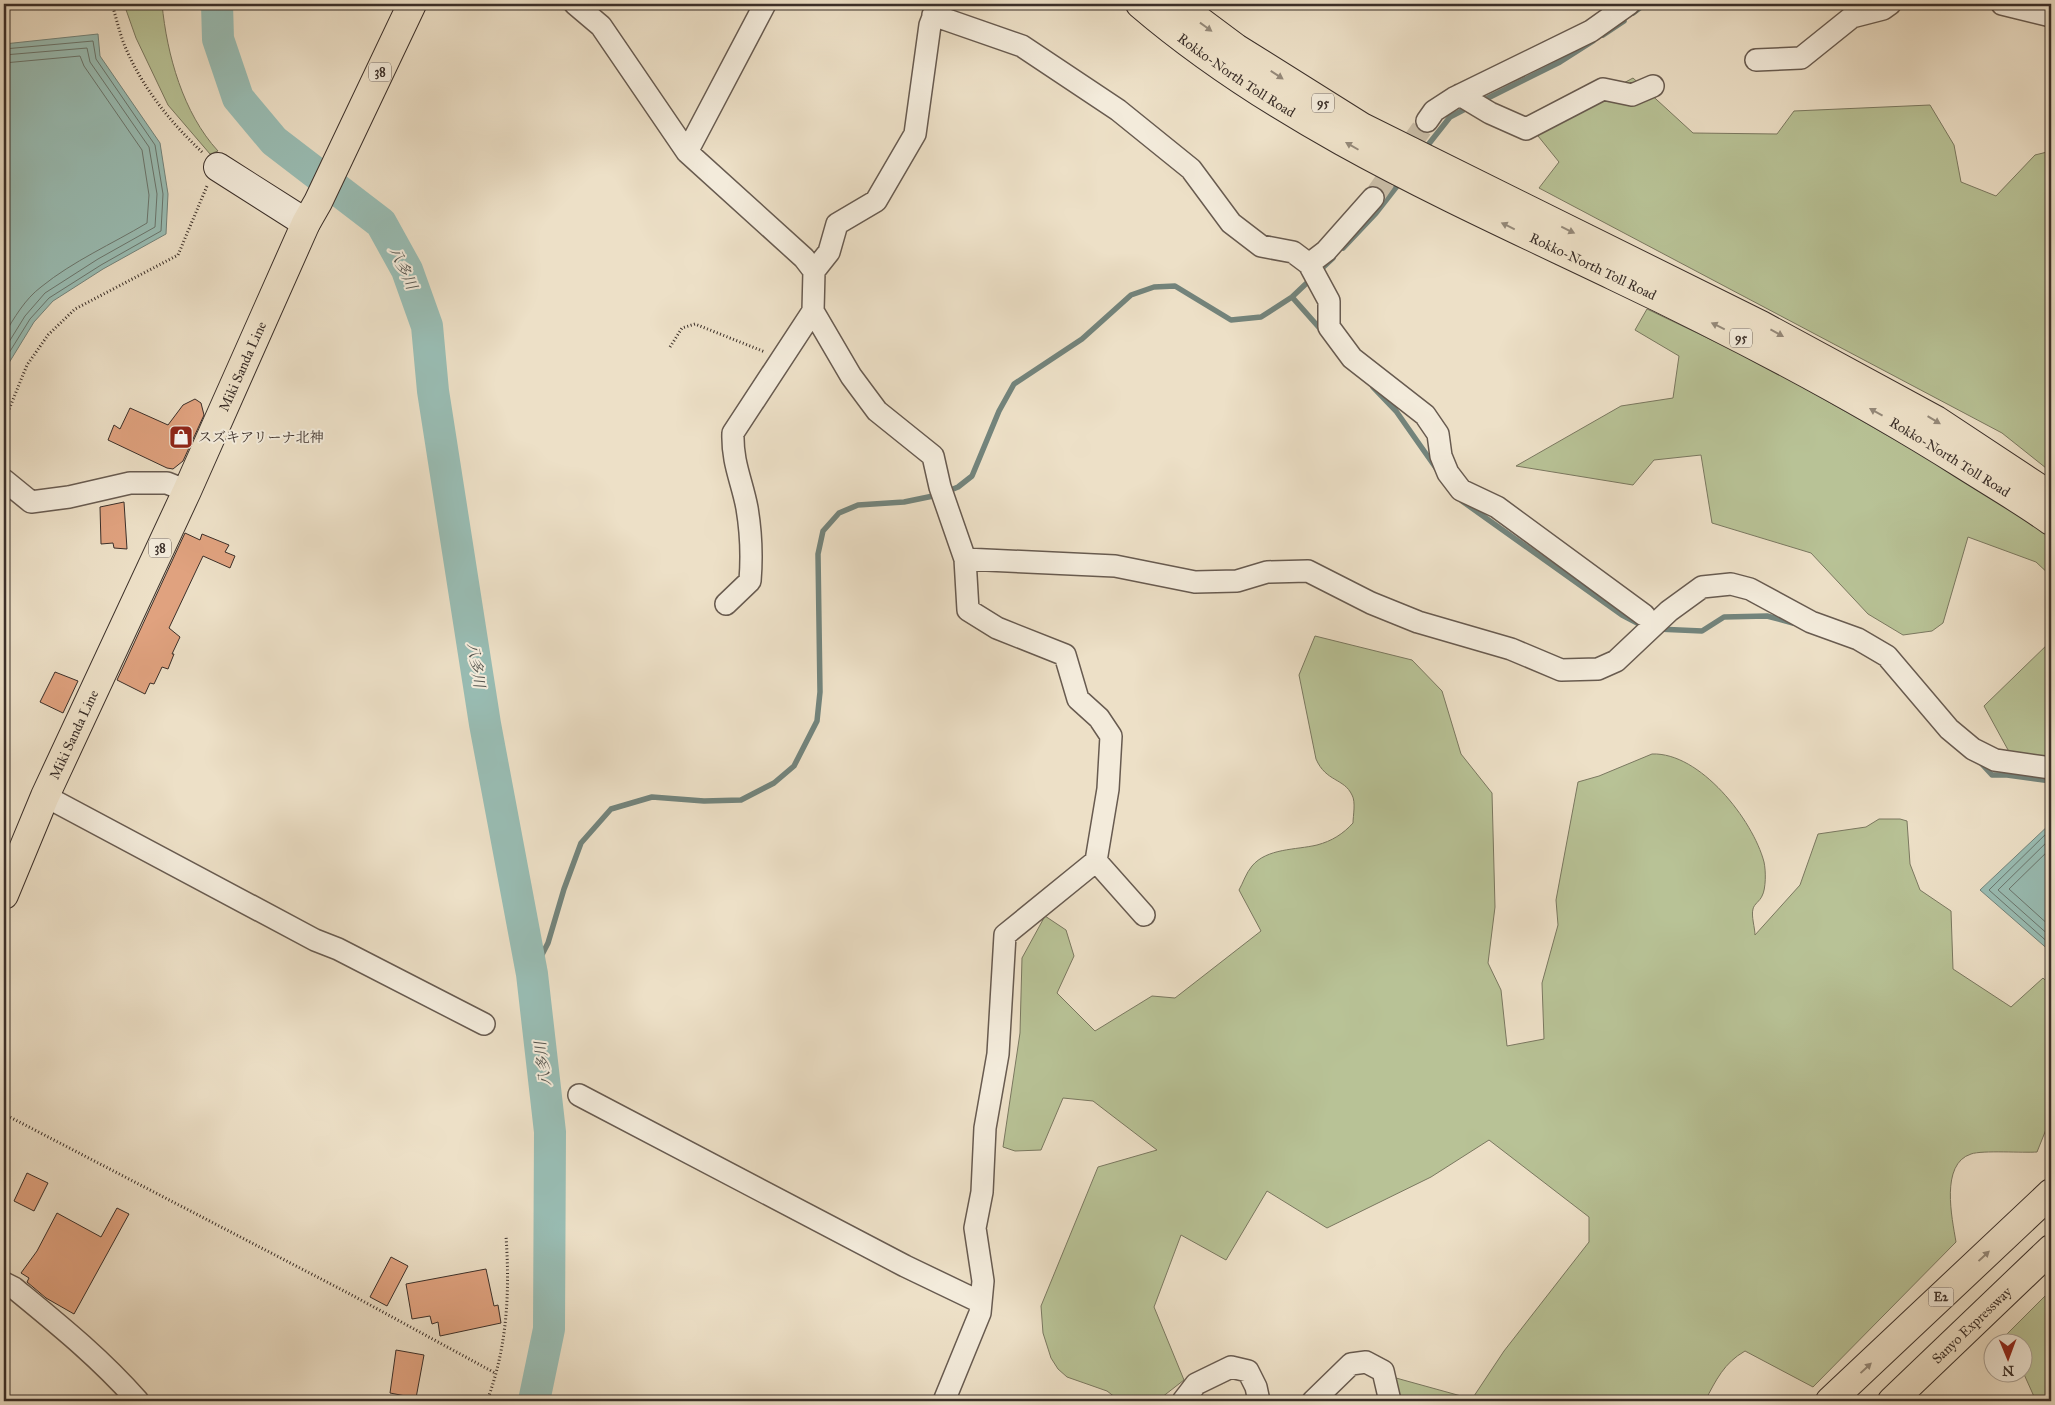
<svg xmlns="http://www.w3.org/2000/svg" width="2055" height="1405" font-family="'IM FELL Great Primer','Noto Serif JP',serif">
  <rect width="100%" height="100%" fill="#ede0c7"/>
  <filter id="stains"><feTurbulence type="fractalNoise" baseFrequency=".004" numOctaves="4"/><feColorMatrix values="0 0 0 0 .2 0 0 0 0 .09 0 0 0 0 .02 0 0 0 .5 -.17"/></filter>
  <radialGradient id="worn" r=".72"><stop offset=".6" stop-color="#630" stop-opacity="0"/><stop offset="1" stop-color="#630" stop-opacity=".3"/></radialGradient>
  <path fill="#b8c296" stroke="#7a7860" d="M124,4H162C167,55 183,113 218,151L210,154L168,105L136,38Z
    M1633,78L1693,133L1777,134L1794,111L1930,105L1954,145L1961,182L1996,196L2035,155L2051,151V472L2002,433L1539,188L1559,162L1534,131Z
    M1647,309L1762,364L2013,507L2051,536V576L2036,562L1968,537L1943,623L1932,631L1903,635L1868,614L1811,553L1712,523L1701,455L1654,460L1633,485L1516,466L1621,406L1673,398L1679,356L1635,330Z
    M1315,636L1412,660L1442,691L1461,754L1492,793L1495,907L1488,963L1501,990L1507,1046L1544,1039L1542,983L1558,925L1556,900L1578,782L1599,776L1652,754C1700,752 1753,820 1764,862C1766,871 1766,889 1762,896C1760,901 1754,904 1753,909C1751,916 1755,928 1755,935L1800,885L1818,834L1866,827L1879,819H1900L1907,821L1910,864L1920,890L1951,911L1953,969L2011,1007L2043,978L2051,986V1117L2037,1152C2024,1153 1982,1150 1971,1154C1940,1164 1952,1218 1956,1242L1813,1387L1745,1351C1724,1363 1716,1380 1705,1401H1393L1396,1378L1472,1399L1504,1351L1589,1242V1217L1489,1140L1431,1177L1327,1228L1267,1191L1226,1260L1181,1235L1154,1307L1184,1380L1157,1401H1120L1107,1391L1067,1377L1058,1369L1051,1358L1043,1333L1041,1306L1098,1167L1157,1150L1093,1101L1063,1098L1041,1150L1015,1151L1003,1147L1020,1033L1022,958L1045,916L1066,930L1074,956L1057,993L1095,1031L1152,996L1175,998L1261,931L1239,890C1243,883 1246,873 1252,866C1267,848 1296,850 1317,845C1332,841 1343,834 1353,823C1353,816 1356,802 1352,795C1344,778 1326,782 1316,759L1299,675Z
    M2051,641V783L2013,759L1984,706Z
    M2051,1290V1401H2036L2023,1372L2022,1342H2009L2006,1335Z"/>
  <path fill="#99bdb4" stroke="#73847c" d="M98,34L100,56L160,143L168,194L166,234L103,269L53,301L34,322L4,371V44Z
    M2051,823V952L1980,890Z"/>
  <g fill="none" stroke-linecap="round" stroke-linejoin="round">
    <path stroke="#6a766e" stroke-width="1" d="M4,49L93,41L96,59L155,145L163,194L161,231L101,265L49,298L30,319L4,361
      M4,55L87,48L90,62L149,147L157,194L155,227L98,259L45,293L25,316L4,350
      M4,63L80,56L84,66L142,150L149,195L147,223C112,244 73,261 41,287C25,299 14,318 4,335
      M2051,829L1989,890L2051,945
      M2051,838L1998,890L2051,937
      M2051,848L2009,889L2051,927"/>
    <path stroke="#73847c" stroke-width="5.5" d="M1633,13L1645,4
      M1603,35L1624,21
      M1480,102L1560,62L1593,41
      M1424,150L1450,117L1469,107
      M1343,248L1376,213L1401,181
      M1318,272L1333,258
      M1292,297L1323,332
      M1373,387L1396,411L1436,468
      M946,492L958,487L972,476L999,411L1014,384L1082,339L1131,295L1154,287L1175,286L1231,320L1261,317L1292,297L1311,279
      M1462,501L1622,615L1641,625
      M1657,629L1702,631L1724,617L1767,616L1793,623
      M1980,762L1992,775H2007L2051,781
      M532,974L548,943L564,889L581,843L611,809L652,797L704,801L741,800L774,783L794,766L817,721L820,692L818,554L823,531L839,513L858,505L904,502L938,495"/>
    <path stroke="#99bdb4" stroke-width="32" d="M217,4L218,39L238,98L274,141L381,223L407,270L427,326L433,391L485,724L532,974L550,1132L549,1329L534,1401"/>
  </g>
  <path fill="#e0a27f" stroke="#3b2f29" d="M195,399L201,403L204,415L183,461L173,469L167,468L108,440L114,425L120,429L130,408L168,425L183,405Z
    M124,502L127,549L114,548L113,543L101,544L100,507Z
    M185,533L200,540L202,534L229,545L225,552L235,556L230,568L203,556L169,628L180,637L172,654H174L168,669L162,667L154,684L150,683L145,694L117,680Z
    M55,672L78,681L63,713L40,702Z
    M27,1173L48,1183L34,1211L14,1201Z
    M117,1208L129,1214L74,1314L46,1298L27,1282L29,1278L21,1273L37,1251L57,1213L101,1237Z
    M391,1257L408,1266L387,1306L370,1297Z
    M486,1269L494,1306L498,1305L501,1323L440,1336L438,1322L432,1324L430,1316L412,1319L406,1284Z
    M396,1350L424,1355L416,1398L390,1393Z"/>
  <g fill="none" stroke-linecap="round" stroke-linejoin="round">
    <path stroke="#c9bda7" stroke-width="21" stroke-dasharray="21 11" stroke-linecap="butt" d="M1373,198L1427,121"/>
    <g stroke="#685b50" stroke-width="24">
      <path id="street" d="M575,4L601,26L687,152L804,258L814,271L813,311L851,376L877,411L933,456L940,487L965,559L1115,566L1195,582L1237,581L1267,572L1308,571L1371,603L1418,622L1511,649L1561,670L1598,669L1616,661L1669,611L1702,587L1731,584L1750,589L1811,622L1858,639L1887,656L1949,729L1973,749L1995,760L2051,768
        M2002,4L2051,16
        M933,15L1022,46L1118,110L1191,169L1231,223L1261,246L1293,252L1309,264L1329,301V327L1352,358L1425,415L1438,434L1441,456L1448,473L1461,490L1497,507L1644,615
        M1756,60L1801,58L1852,17L1883,9L1890,4
        M1460,95L1490,113L1526,129L1603,89L1632,95L1653,86
        M1427,121L1434,111L1454,98L1591,31L1629,4
        M687,152L765,4
        M1309,264L1326,251L1373,198
        M814,271L829,252L837,224L876,201L915,134L930,25L938,4
        M4,480L31,502L69,497L130,483H167L187,491
        M726,604L750,581C752,557 751,532 747,508C742,481 732,463 733,433L813,311
        M45,796L315,940L338,949L484,1024
        M1096,861L1144,915
        M579,1095L905,1266L980,1302
        M4,1283L14,1288C59,1325 99,1357 138,1401
        M944,1401L980,1313L983,1281L975,1228L982,1192L985,1128L998,1054L1005,935L1096,861L1108,789L1111,736L1099,718L1078,699L1065,655L997,628L968,610L965,559
        M1183,1401L1196,1384L1231,1367L1248,1371L1256,1387L1259,1401
        M1313,1401L1351,1364L1366,1362L1383,1371L1390,1401"/>
    </g>
    <g stroke="#3b2f29" stroke-width="30">
      <path id="secondary" d="M218,167L306,223"/>
    </g>
    <g stroke="#3b2f29" stroke-width="30">
      <g id="primary">
        <path id="s1" d="M1140,4C1279,123 1451,198 1614,276C1734,333 1851,394 1962,464C1992,483 2023,501 2051,521"/>
        <path d="M1177,4L1236,48L1362,127L1761,325L1936,420L2051,496"/>
        <path id="s2" d="M4,895L45,796L187,491L306,223L318,202L412,4"/>
      </g>
    </g>
    <g stroke="#3b2f29" stroke-width="30">
      <g id="highway">
        <path d="M1830,1401L2051,1193"/>
        <path id="s3" d="M1892,1401L2051,1249"/>
      </g>
    </g>
    <path stroke="#3b2f29" stroke-width="3" stroke-dasharray="1 2.5" stroke-linecap="butt" d="M112,4C116,17 119,31 124,44C141,86 170,122 202,152
      M670,347L682,328L695,324L765,352
      M4,422L27,365L48,335L75,309L178,255L207,186
      M4,1114L348,1293L495,1373
      M487,1401C507,1348 510,1293 506,1236"/>
    <use href="#street" stroke="#f3ebdb" stroke-width="21"/>
    <use href="#secondary" stroke="#f3ebdb" stroke-width="28"/>
    <use href="#primary" stroke="#ede0c7" stroke-width="28"/>
    <use href="#highway" stroke="#ede0c7" stroke-width="28"/>
  </g>
  <defs><path id="oneway-solid" d="M-6-.8H1V-3.2L6.5 0L1 3.2V.8H-6Z" transform="scale(1.25)"/></defs>
  <g fill="#948878">
    <use href="#oneway-solid" transform="translate(1206 27) rotate(36)"/>
    <use href="#oneway-solid" transform="translate(1277 75) rotate(33)"/>
    <use href="#oneway-solid" transform="translate(1352 146) rotate(-150)"/>
    <use href="#oneway-solid" transform="translate(1508 226) rotate(-154)"/>
    <use href="#oneway-solid" transform="translate(1568 230) rotate(26)"/>
    <use href="#oneway-solid" transform="translate(1718 326) rotate(-154)"/>
    <use href="#oneway-solid" transform="translate(1777 333) rotate(29)"/>
    <use href="#oneway-solid" transform="translate(1876 412) rotate(-151)"/>
    <use href="#oneway-solid" transform="translate(1934 420) rotate(31)"/>
    <use href="#oneway-solid" transform="translate(1984 1256) rotate(-43)"/>
    <use href="#oneway-solid" transform="translate(1866 1368) rotate(-43)"/>
  </g>
  <defs>
    <g id="shop-square" transform="scale(1.25)"><rect x="-9" y="-9" width="18" height="18" rx="4" fill="#8f2418" stroke="#f3ebdb"/><path d="M-5-2.5h2.3a2.7 3.5 0 0 1 5.4 0H5L5.5 6h-11ZM-1.5-2.5h3a1.5 2.3 0 0 0-3 0Z" fill="#fff"/></g>
  </defs>
  <g fill-rule="evenodd">
    <use href="#shop-square" x="181" y="437"/>
  </g>
  <g text-anchor="middle" stroke-width="4" stroke-linejoin="round" paint-order="stroke">
    <g fill="#f3ebdb" stroke="#72675e" stroke-width="1">
      <rect x="369" y="62.5" width="22" height="19" rx="4"/>
      <rect x="1312" y="93.5" width="22" height="19" rx="4"/>
      <rect x="1730" y="328.5" width="22" height="19" rx="4"/>
      <rect x="149" y="538.5" width="22" height="19" rx="4"/>
      <rect x="1928.5" y="1287.5" width="25" height="19" rx="4"/>
    </g>
    <g font-size="12" font-weight="bold" fill="#3b2f29">
      <text x="380" y="76">38</text>
      <text x="1323" y="107">95</text>
      <text x="1741" y="342">95</text>
      <text x="160" y="552">38</text>
      <text x="1941" y="1301">E2</text>
    </g>
    <g font-size="14" fill="#3b2f29" stroke="#f3ebdb">
      <text dy="5" stroke="none"><textPath href="#s1" startOffset="120">Rokko-North Toll Road</textPath></text>
      <text dy="5" stroke="none"><textPath href="#s1" startOffset="525">Rokko-North Toll Road</textPath></text>
      <text dy="5" stroke="none"><textPath href="#s2" startOffset="580">Miki Sanda Line</textPath></text>
      <text dy="5" stroke="none"><textPath href="#s1" startOffset="930">Rokko-North Toll Road</textPath></text>
      <text dy="5" stroke="none"><textPath href="#s2" startOffset="175">Miki Sanda Line</textPath></text>
      <text dy="5" stroke="none"><textPath href="#s3" startOffset="110">Sanyo Expressway</textPath></text>
    </g>
    <g font-size="14" fill="#3b2f29" stroke="#f3ebdb" text-anchor="start">
      <text x="198" y="442">スズキアリーナ北神</text>
    </g>
    <g font-size="15" font-style="italic" fill="#52524c" stroke="#f3ebdb">
      <text transform="translate(403 268) rotate(65)" y="5">八多川</text>
      <text transform="translate(476 665) rotate(81)" y="5">八多川</text>
      <text transform="translate(543 1064) rotate(-97)" y="5">八多川</text>
    </g>
  </g>
  <rect width="2055" height="1405" fill="none" stroke="#ede0c7" stroke-width="20"/>
  <rect x="5" y="5" width="2045" height="1395" fill="none" stroke="#3b2f29" stroke-width="2.5"/>
  <rect x="10" y="10" width="2035" height="1385" fill="none" stroke="#3b2f29"/>
  <g transform="translate(2008 1358) rotate(179)"><circle r="24" fill="#f3ebdb" stroke="#a9a094"/>
  <path d="M0-4L9 19L0 12L-9 19Z" fill="#8f2418"/>
  <text y="-8" font-size="14" font-weight="bold" text-anchor="middle" fill="#3b2f29">N</text>
  </g>
  <rect width="100%" height="100%" filter="url(#stains)"/>
  <rect width="100%" height="100%" fill="url(#worn)"/>
</svg>
